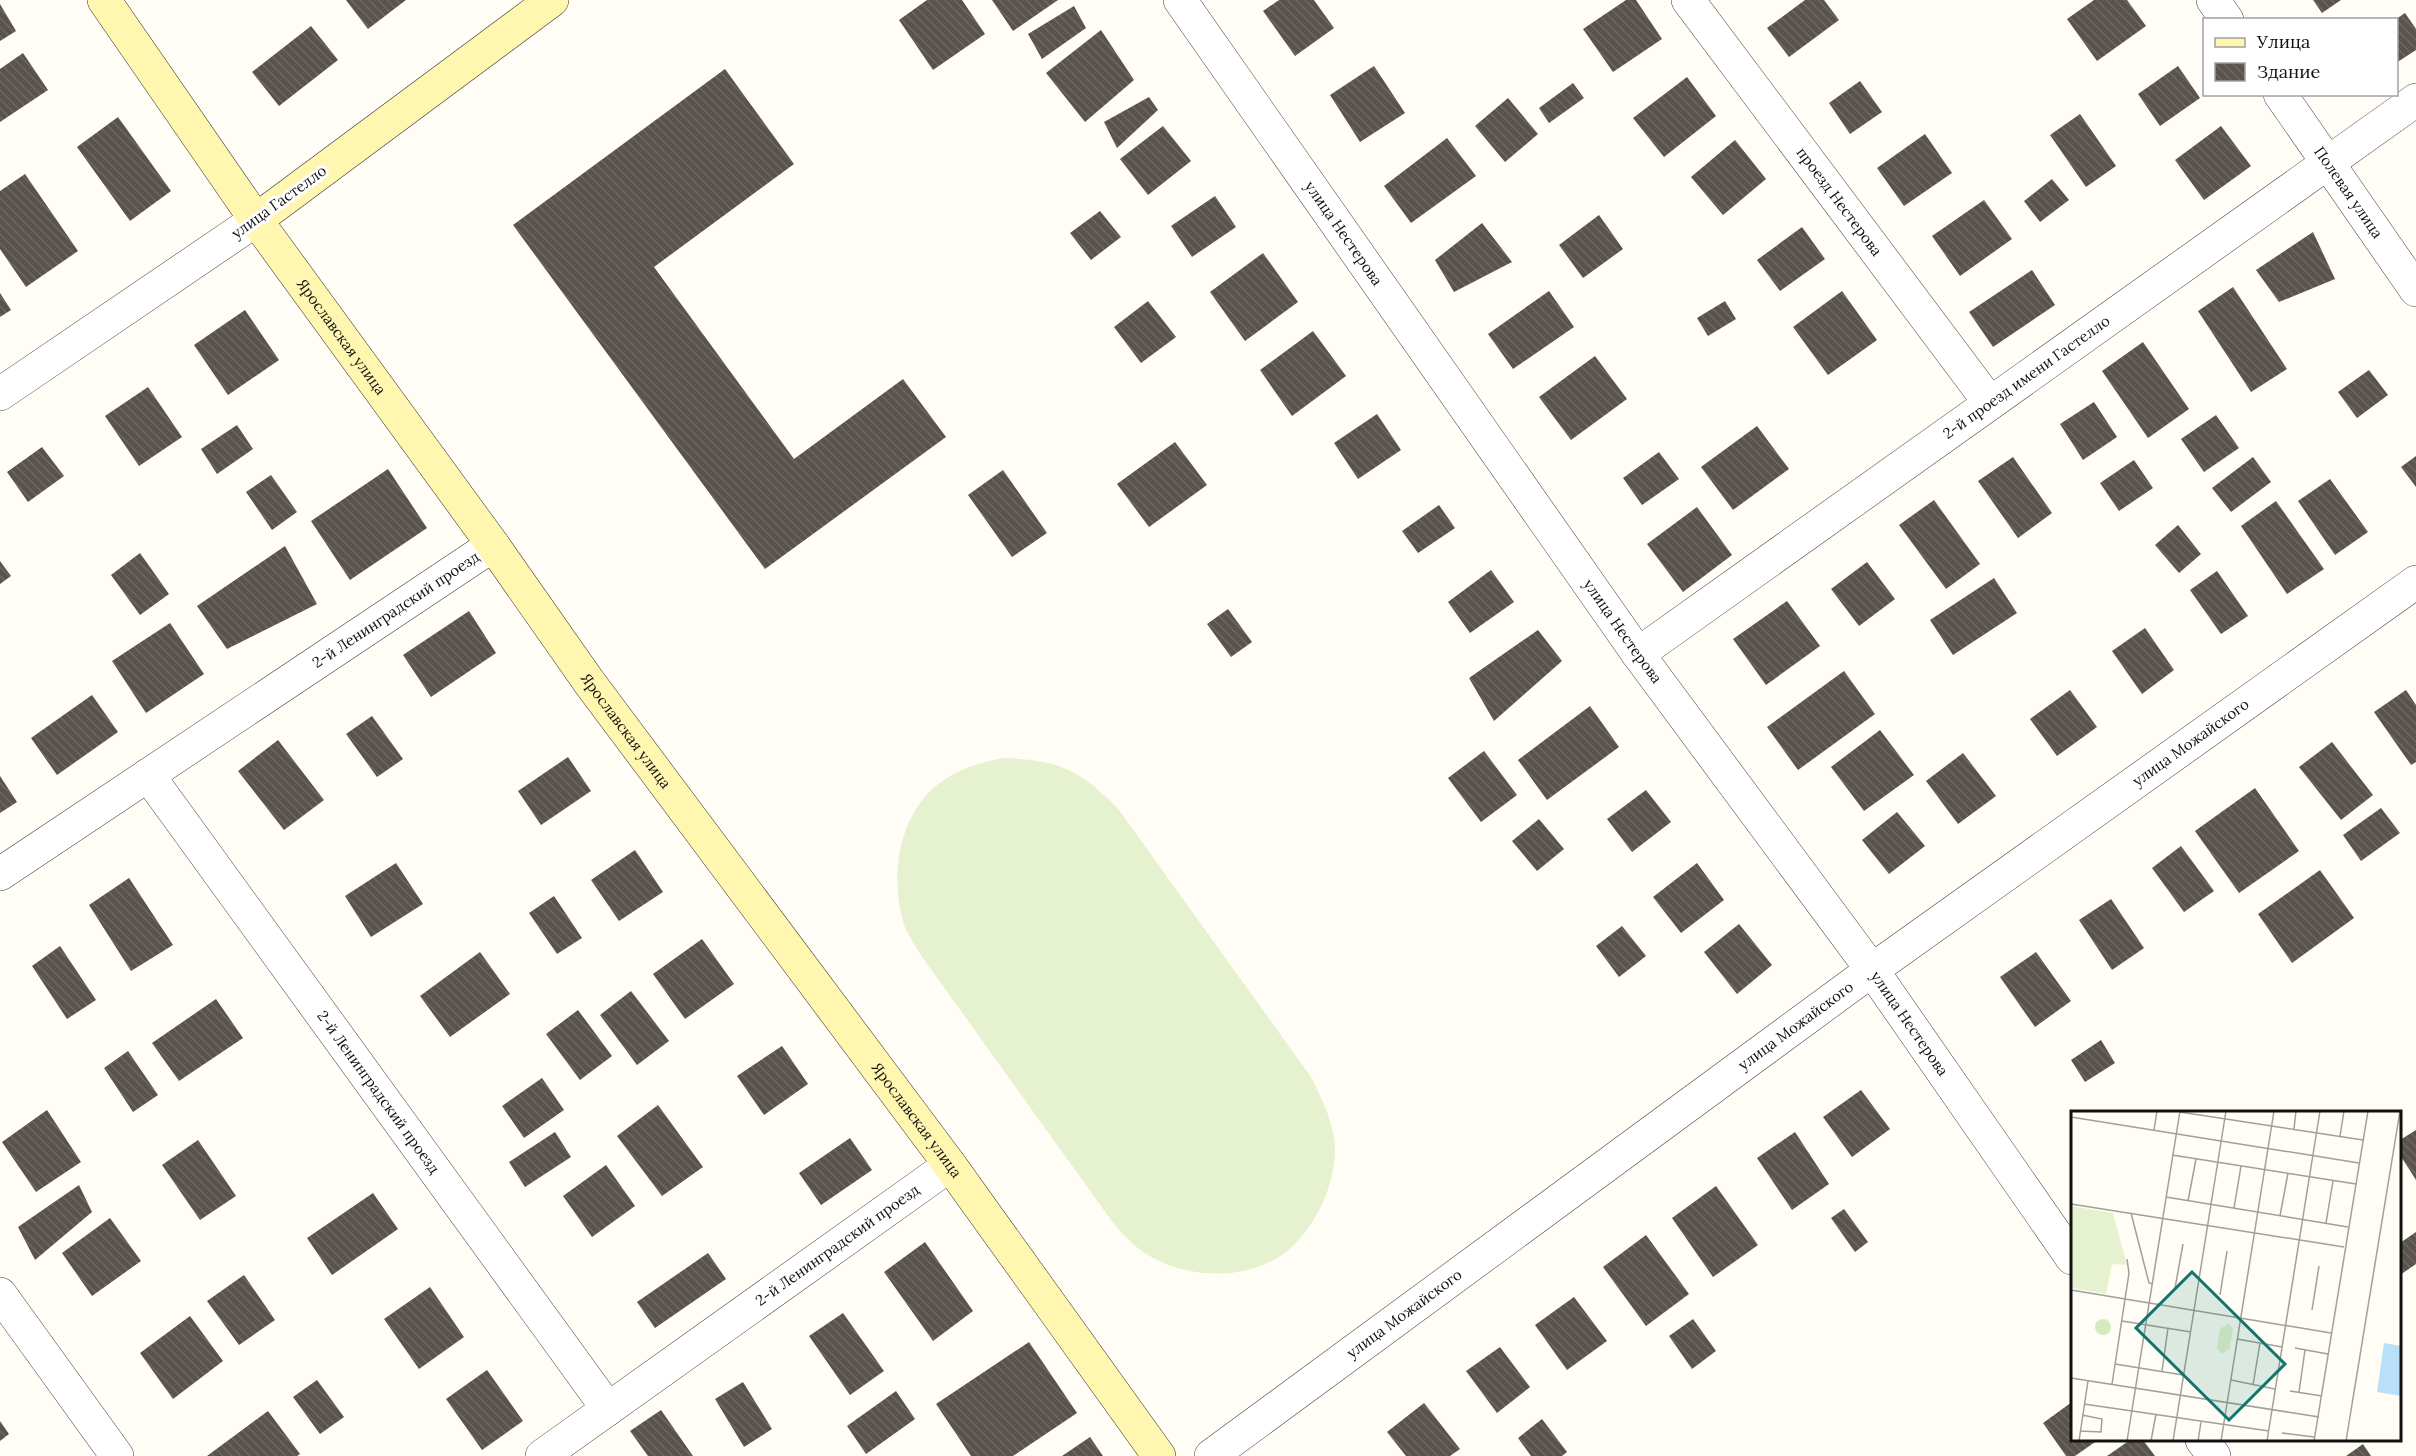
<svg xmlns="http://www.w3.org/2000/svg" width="2416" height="1456" font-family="Lora,serif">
  <defs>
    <pattern id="building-back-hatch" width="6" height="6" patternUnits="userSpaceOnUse" patternTransform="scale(1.5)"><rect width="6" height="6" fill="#5a524d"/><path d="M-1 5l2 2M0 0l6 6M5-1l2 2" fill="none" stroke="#6d6662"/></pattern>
  </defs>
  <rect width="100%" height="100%" fill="#fffdf5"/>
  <path fill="#e6f2cf" d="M1003,758C1059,760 1080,769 1119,810L1311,1077C1321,1097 1330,1115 1334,1137C1338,1162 1329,1194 1316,1216C1308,1229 1299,1241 1287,1251C1245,1285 1172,1279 1133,1244C1125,1237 1118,1228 1111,1220L920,954C914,943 906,932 903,921C889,871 900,807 947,778C965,767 983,762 1003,758Z"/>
  <path fill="url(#building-back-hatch)" d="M346,0H406L368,29Z
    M927,0H962L985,34L933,70L899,20Z
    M992,0H1058L1013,31Z
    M1279,0H1314L1334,28L1295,56L1263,11Z
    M1626,0H1636L1662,39L1613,72L1583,29Z
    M1805,0H1824L1839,20L1789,57L1767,28Z
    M2094,0H2127L2146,26L2097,61L2067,19Z
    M2313,0H2341L2322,13Z
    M0,4L16,31L0,41Z
    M1074,6L1086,28L1042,59L1028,34Z
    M2405,13L2416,29V50L2396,63V19Z
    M311,26L338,60L279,106L252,72Z
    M1101,30L1134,80L1085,122L1046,73Z
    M23,53L48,90L0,122V69Z
    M1374,66L1405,113L1360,142L1330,95Z
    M2178,66L2200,98L2160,126L2138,94Z
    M725,69L794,164L654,267L794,459L903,379L946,437L765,569L513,225Z
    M1687,77L1716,116L1664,157L1633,118Z
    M1860,81L1882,112L1850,134L1829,103Z
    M1573,83L1584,98L1549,123L1539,108Z
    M1149,97L1158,110L1117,148L1104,122Z
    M1508,98L1538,134L1505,162L1475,126Z
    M2080,114L2116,166L2086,187L2050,135Z
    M118,117L171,191L130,221L77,147Z
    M1163,126L1191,161L1148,195L1120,159Z
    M2221,126L2251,166L2204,200L2175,160Z
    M1925,134L1952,173L1904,206L1877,168Z
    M1447,138L1476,176L1411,223L1384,186Z
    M1735,140L1766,179L1723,215L1691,177Z
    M25,174L78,251L26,287L0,249V191Z
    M2052,179L2069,200L2040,222L2024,201Z
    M1215,196L1236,227L1192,257L1171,226Z
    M1984,200L2012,239L1960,276L1932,236Z
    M1100,211L1121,237L1091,260L1070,233Z
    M1599,215L1623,249L1583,278L1559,245Z
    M1482,223L1512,262L1454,292L1435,260Z
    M1802,227L1825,259L1780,291L1757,260Z
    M2313,232L2335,279L2279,302L2256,270Z
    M1263,253L1298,302L1245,341L1210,292Z
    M2032,270L2055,305L1993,347L1969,312Z
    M2233,287L2287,369L2251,392L2198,311Z
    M1549,291L1574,327L1513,369L1488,334Z
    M1842,291L1877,340L1828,375L1793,327Z
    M0,293L11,310L0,317Z
    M1148,301L1176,337L1141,363L1114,327Z
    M1725,301L1736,319L1708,336L1697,318Z
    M245,310L279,360L228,395L194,345Z
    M1313,331L1346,376L1292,416L1260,370Z
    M2143,342L2189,409L2148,438L2102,371Z
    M1595,356L1627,399L1571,440L1539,397Z
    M2369,370L2388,395L2357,418L2338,392Z
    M148,387L182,437L139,466L105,416Z
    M2094,402L2117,437L2083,460L2060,424Z
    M1377,414L1401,450L1358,479L1334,443Z
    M2216,415L2239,448L2204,472L2181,439Z
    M237,425L253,449L217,474L201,449Z
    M1757,426L1789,469L1733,510L1701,467Z
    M1175,442L1207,485L1149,527L1117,484Z
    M42,447L64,476L28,502L7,472Z
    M1659,452L1679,479L1642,505L1623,478Z
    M2416,456V487L2401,467Z
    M2013,457L2052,513L2018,538L1978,481Z
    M2253,457L2271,482L2231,512L2212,488Z
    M2134,460L2153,488L2119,511L2100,483Z
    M388,469L427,528L350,580L311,521Z
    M1003,470L1047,533L1012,557L968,495Z
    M271,475L297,512L272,530L246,492Z
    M2330,479L2368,532L2335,555L2298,501Z
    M1934,500L1980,564L1946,589L1899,525Z
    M2276,501L2324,569L2287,594L2241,526Z
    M1439,505L1455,528L1418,553L1402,531Z
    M1697,507L1732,555L1683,592L1647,544Z
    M2178,525L2201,554L2179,573L2155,545Z
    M285,546L317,604L227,649L197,606Z
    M140,553L169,594L140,615L111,575Z
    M0,561L11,576L0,584Z
    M1867,562L1895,599L1859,626L1831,589Z
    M1491,570L1514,602L1470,633L1448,602Z
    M2217,571L2248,616L2221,634L2190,590Z
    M1994,578L2017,613L1953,655L1930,620Z
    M1787,601L1820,646L1766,685L1733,639Z
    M1228,609L1252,642L1231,657L1207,624Z
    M469,611L496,653L431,697L403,655Z
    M170,623L204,674L146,713L112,661Z
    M2145,628L2174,670L2142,694L2112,651Z
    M1538,630L1562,661L1494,721L1469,678Z
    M1844,671L1875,714L1798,770L1767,727Z
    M2070,690L2097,727L2057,756L2030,719Z
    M2406,690L2416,705V762L2411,765L2374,712Z
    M92,695L118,732L57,775L31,738Z
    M1590,706L1619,747L1547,800L1518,760Z
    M372,716L403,759L377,777L346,734Z
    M1880,730L1914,775L1864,811L1831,767Z
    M278,740L324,800L284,830L238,771Z
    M2332,742L2373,795L2341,820L2299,767Z
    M1484,751L1517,795L1481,822L1448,778Z
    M1963,753L1996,796L1958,824L1926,781Z
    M568,757L591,791L541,825L518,791Z
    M0,776L17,802L0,813Z
    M2255,788L2299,851L2239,893L2195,831Z
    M1646,790L1671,822L1632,852L1607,819Z
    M2381,808L2400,833L2361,861L2343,835Z
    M1897,812L1925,846L1889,874L1862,840Z
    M1539,819L1564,849L1537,871L1512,841Z
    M2181,846L2214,891L2184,912L2152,868Z
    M635,850L663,892L619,921L591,880Z
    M396,863L423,904L371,937L345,896Z
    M1697,863L1724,900L1681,933L1653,897Z
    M2320,870L2354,918L2292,963L2258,914Z
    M129,878L173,945L131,971L89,905Z
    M554,896L582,938L557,954L529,913Z
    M2111,899L2144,948L2112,970L2079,920Z
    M1739,924L1772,965L1737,994L1704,952Z
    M1622,926L1646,956L1619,977L1596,946Z
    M702,939L734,984L685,1019L653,974Z
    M60,946L96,1000L67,1019L32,966Z
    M480,952L510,994L450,1037L420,996Z
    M2036,952L2071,1001L2035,1027L2000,977Z
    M631,991L669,1041L637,1065L600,1015Z
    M216,999L243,1038L179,1081L152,1043Z
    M578,1010L612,1056L580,1080L546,1034Z
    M2101,1040L2115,1063L2085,1082L2071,1060Z
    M782,1046L808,1084L764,1115L737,1076Z
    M128,1051L158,1095L133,1112L104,1068Z
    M542,1078L564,1110L524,1138L502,1106Z
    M1861,1090L1890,1129L1852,1157L1823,1117Z
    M658,1105L703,1167L662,1196L617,1136Z
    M47,1110L81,1162L36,1192L2,1142Z
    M2416,1130V1180L2400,1155V1140Z
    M555,1132L571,1157L525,1187L509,1162Z
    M1795,1132L1829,1184L1792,1210L1757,1158Z
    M850,1138L872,1170L821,1205L799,1173Z
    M198,1140L236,1196L200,1220L162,1165Z
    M606,1165L635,1206L592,1237L563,1196Z
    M79,1185L92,1212L35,1260L18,1227Z
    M1716,1186L1758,1245L1713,1277L1672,1218Z
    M373,1193L398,1229L332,1275L307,1238Z
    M1844,1209L1868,1242L1855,1252L1831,1218Z
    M110,1218L141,1261L92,1296L62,1253Z
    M2416,1232V1264L2400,1275V1243Z
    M1646,1235L1689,1294L1646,1326L1603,1267Z
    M925,1242L973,1311L933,1341L884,1272Z
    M708,1253L726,1279L655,1328L637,1302Z
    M244,1275L275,1320L239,1345L207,1301Z
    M430,1287L464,1337L419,1369L384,1319Z
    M1574,1297L1607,1341L1567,1370L1535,1325Z
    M843,1313L884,1371L850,1395L809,1336Z
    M190,1316L223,1361L173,1399L140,1353Z
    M1693,1319L1716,1351L1692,1369L1669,1336Z
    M1029,1342L1077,1413L1013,1456H971L936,1404Z
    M1500,1347L1530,1387L1497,1413L1466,1371Z
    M487,1370L523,1421L482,1450L446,1399Z
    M317,1380L344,1417L320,1434L293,1397Z
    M743,1382L772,1429L744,1447L715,1399Z
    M896,1391L915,1419L866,1454L847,1426Z
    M2072,1402V1440H2098L2075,1456H2066L2043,1423Z
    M1424,1403L1460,1449L1450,1456H1406L1387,1432Z
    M661,1410L693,1456H648L630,1431Z
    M268,1411L300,1454L297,1456H207Z
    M1542,1419L1567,1452L1562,1456H1531L1518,1438Z
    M0,1421L9,1434L0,1441Z
    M1090,1437L1103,1456H1062Z
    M2130,1440H2143L2155,1456H2107Z
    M2363,1444L2371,1456H2346Z"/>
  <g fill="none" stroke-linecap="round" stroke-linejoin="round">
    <g stroke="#444" stroke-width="34">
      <g id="street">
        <path id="s1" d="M1180,0L1638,654L1872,970L2072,1258"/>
        <path id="s2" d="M1688,0L1990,403"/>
        <path d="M2213,0L2227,20"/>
        <path id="s3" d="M2280,94L2416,290"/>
        <path d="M0,394L256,220"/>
        <path id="s4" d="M1638,654L2416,100"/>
        <path id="s5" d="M148,775L608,1409"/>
        <path id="s6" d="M0,874L493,545"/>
        <path d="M0,1294L117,1456"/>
        <path d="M2202,1440L2214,1456"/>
        <path id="s7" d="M542,1456L950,1165"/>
        <path id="s8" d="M1211,1456L1872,970L2416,582"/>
      </g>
    </g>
    <g stroke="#333" stroke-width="34">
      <g id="secondary">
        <path id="s9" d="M104,0L256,220L493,545L589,682L950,1165L1159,1456"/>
        <path d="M256,220L552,0"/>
      </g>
    </g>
    <use href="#street" stroke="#fff" stroke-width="33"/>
    <use href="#secondary" stroke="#fff6b0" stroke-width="33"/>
  </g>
  <g text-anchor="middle" stroke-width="6" stroke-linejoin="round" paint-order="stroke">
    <g font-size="15" fill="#111" stroke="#fff">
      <text dy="5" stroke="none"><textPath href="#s3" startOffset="120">Полевая улица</textPath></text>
      <text transform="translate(279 202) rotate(-36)" y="5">улица Гастелло</text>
      <text dy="5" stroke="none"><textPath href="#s2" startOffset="252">проезд Нестерова</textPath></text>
      <text dy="5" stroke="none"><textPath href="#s1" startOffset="285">улица Нестерова</textPath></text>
      <text dy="5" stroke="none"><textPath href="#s9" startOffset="412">Ярославская улица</textPath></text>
      <text dy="5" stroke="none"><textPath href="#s4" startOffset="477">2-й проезд имени Гастелло</textPath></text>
      <text dy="5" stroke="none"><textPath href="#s6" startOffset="476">2-й Ленинградский проезд</textPath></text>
      <text dy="5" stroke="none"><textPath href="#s1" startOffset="771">улица Нестерова</textPath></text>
      <text dy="5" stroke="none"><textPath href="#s9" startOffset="898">Ярославская улица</textPath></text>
      <text dy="5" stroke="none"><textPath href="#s8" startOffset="1212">улица Можайского</textPath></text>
      <text dy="5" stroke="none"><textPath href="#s1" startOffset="1257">улица Нестерова</textPath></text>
      <text dy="5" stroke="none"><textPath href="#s8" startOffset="726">улица Можайского</textPath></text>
      <text dy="5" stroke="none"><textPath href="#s5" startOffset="392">2-й Ленинградский проезд</textPath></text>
      <text dy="5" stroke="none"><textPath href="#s9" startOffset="1384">Ярославская улица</textPath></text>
      <text dy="5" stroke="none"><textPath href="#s7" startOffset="363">2-й Ленинградский проезд</textPath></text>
      <text dy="5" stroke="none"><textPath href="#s8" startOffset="240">улица Можайского</textPath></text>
    </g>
  </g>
  <g transform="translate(2071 1111)">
    <rect width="330" height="330" fill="#fffdf5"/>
    <path d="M24 216a8 8 0 1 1 16 0a8 8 0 1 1-16 0Z" fill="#d5ebbd"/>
    <path d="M0,95L42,102L56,154L41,153L35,183L0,177ZM158,212L162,218L159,237L151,243L146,237L149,218Z" fill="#e6f2cf"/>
    <path d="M313,232L330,235V285L306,281Z" fill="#b9e0f7"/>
    <path fill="none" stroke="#a09f9a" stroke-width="1.5" d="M109,1L292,29M0,6L288,52M223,18L225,0M83,19L86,0M269,25L273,0M101,44L285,73M95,86L277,116M117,90L125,48M0,93L273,136M163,97L170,55M60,102L78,172L82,173M209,105L217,62M255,112L262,70M104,177L112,133M0,179L260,222M149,184L156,140M241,199L248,155M51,210L120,221M166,228L211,236M224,237L257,243M44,253L112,264M91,260L97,217M0,267L248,306M160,269L204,278M41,273L58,162L56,148M182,274L189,232M219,280L251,285M228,281L234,239M13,293L198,320M9,320L30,321L31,308L11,304M211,322L243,326M8,330L17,270M56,330L109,0M80,330L85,303M102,330L155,0M127,330L130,311M150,330L203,0M196,330L249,0M243,330L297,0M275,330L329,0"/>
    <path fill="#0f766e" fill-opacity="0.15" stroke="#0f766e" stroke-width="3" d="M121,161L214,253L158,309L65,217Z"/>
    <rect width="330" height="330" fill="none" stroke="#111" stroke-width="3"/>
  </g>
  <rect x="2203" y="18" width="195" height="78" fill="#ffffff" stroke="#a0a0a0" stroke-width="1.5"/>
  <rect x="2215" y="38" width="30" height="9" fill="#fff6b0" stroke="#a0a0a0" stroke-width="1.5"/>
  <text x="2257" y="48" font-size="18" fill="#111111">Улица</text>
  <rect x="2215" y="63" width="30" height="18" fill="url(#building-back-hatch)" stroke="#a0a0a0" stroke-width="1.5"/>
  <text x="2257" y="78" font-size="18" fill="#111111">Здание</text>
</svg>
